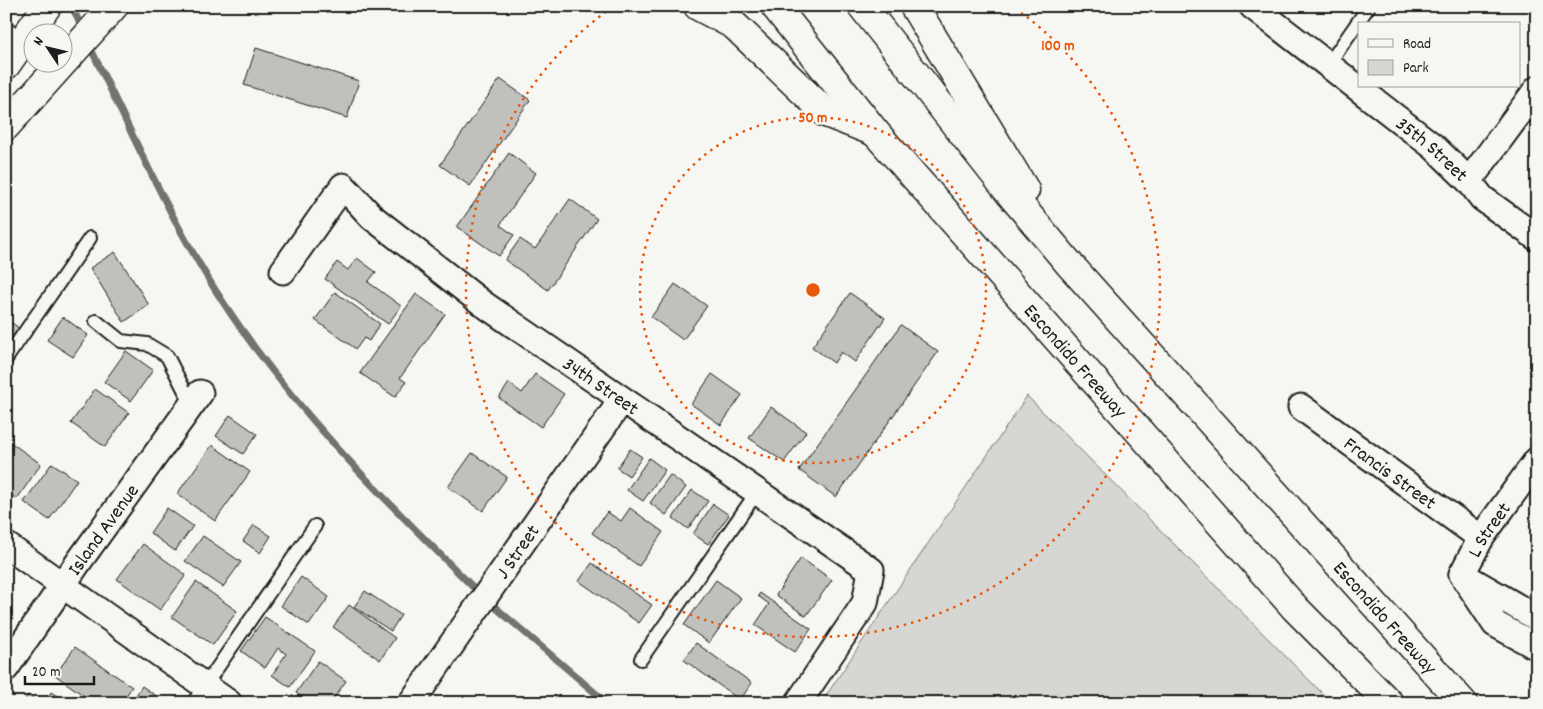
<svg xmlns="http://www.w3.org/2000/svg" width="1543" height="709" font-family="Dekko,sans-serif">
  <rect width="100%" height="100%" fill="#f6f6f2"/>
  <filter id="ink" filterUnits="userSpaceOnUse"><feTurbulence type="fractalNoise" baseFrequency=".02" numOctaves="2"/><feDisplacementMap in="SourceGraphic" scale="10" xChannelSelector="R" yChannelSelector="G"/><feConvolveMatrix kernelMatrix="1 2 1 2 8 2 1 2 1" color-interpolation-filters="sRGB"/></filter>
  <g filter="url(#ink)">
    <path fill="#d6d6d2" stroke="#797977" d="M1027,396L1332,703H821Z"/>
    <g fill="none" stroke-linecap="round" stroke-linejoin="round">
      <path stroke="#727271" stroke-width="7" d="M72,6L83,31
        M88,43C131,130 170,221 223,302C294,411 388,503 480,594
        M488,601L607,703"/>
    </g>
    <path fill="#c0c0bd" stroke="#1c1c1c" d="M256,48L359,81L347,118L244,85Z
      M500,79L530,100L470,186L440,165Z
      M509,153L536,173L500,225L514,235L499,256L457,227Z
      M570,199L597,219L548,290L505,260L520,239L535,249Z
      M115,252L149,305L124,322L90,268Z
      M357,258L376,272L368,282L401,306L388,324L325,279L337,262L348,270Z
      M675,284L707,306L683,340L651,317Z
      M335,292L380,324L369,341L364,338L356,349L315,320Z
      M850,293L885,318L855,362L841,352L834,363L812,347Z
      M416,294L445,314L400,378L406,382L395,397L360,373Z
      M63,317L88,335L73,357L47,340Z
      M6,319L19,328L6,346Z
      M901,325L938,352L836,497L799,470Z
      M126,351L153,370L131,401L104,382Z
      M535,374L564,394L541,427L499,398L509,383L522,393Z
      M712,374L742,395L721,425L691,404Z
      M95,389L129,413L105,447L71,423Z
      M771,407L806,432L784,462L749,438Z
      M230,415L257,434L243,454L216,436Z
      M10,442L41,464L17,499L6,492V447Z
      M212,445L250,472L215,521L177,494Z
      M630,449L642,457L629,476L617,468Z
      M472,453L507,477L483,511L448,487Z
      M649,458L665,470L643,501L627,490Z
      M52,463L77,480L49,520L24,502Z
      M670,475L686,487L666,515L650,503Z
      M692,490L708,501L688,529L673,518Z
      M713,504L729,515L708,544L693,534Z
      M167,508L193,526L175,551L150,533Z
      M630,508L663,532L639,566L592,533L607,512L621,521Z
      M254,525L271,536L260,553L243,541Z
      M203,536L241,562L223,587L185,561Z
      M143,544L186,575L160,610L117,579Z
      M801,558L832,580L806,616L776,595Z
      M592,563L652,605L639,623L579,581Z
      M301,577L329,597L309,625L281,606Z
      M716,580L741,598L709,643L684,625Z
      M196,582L237,611L213,645L172,617Z
      M365,591L401,615L391,631L354,607Z
      M760,593L811,629L795,652L755,625L769,604L758,596Z
      M349,605L395,638L380,660L333,627Z
      M265,617L315,651L290,687L272,675L286,654L278,648L265,668L241,651Z
      M696,643L752,683L740,700L684,660Z
      M75,647L132,687L121,703H94L55,675Z
      M318,661L346,681L330,703H310L296,693Z
      M142,686L166,703H131Z
      M51,692L68,703H44Z
      M28,695L40,703H23Z"/>
    <g fill="none" stroke-linecap="round" stroke-linejoin="round">
      <g stroke="#1c1c1c" stroke-width="16">
        <path id="lane" d="M6,28L23,41
          M1328,65L1369,6
          M96,321L121,341L147,344L167,356L192,405
          M6,359L90,238
          M641,659L757,492
          M193,703L315,526"/>
      </g>
      <g stroke="#1c1c1c" stroke-width="29">
        <g id="street">
          <path id="s1" d="M1252,6L1434,147L1469,181L1482,198L1537,238"/>
          <path d="M1469,181L1537,89"/>
          <path id="s2" d="M283,271L343,186L372,217L482,303L871,570L865,603L798,703"/>
          <path id="s3" d="M1301,407L1481,538"/>
          <path d="M6,545L229,703"/>
          <path id="s4" d="M1462,574L1481,538L1537,460"/>
          <path d="M1462,574L1495,624L1537,647"/>
          <path d="M1468,578L1537,618"/>
          <path id="s5" d="M6,668L80,560L200,393"/>
          <path id="s6" d="M411,703L621,401"/>
        </g>
      </g>
      <g stroke="#1c1c1c" stroke-width="31">
        <path id="primary" d="M6,65L47,6
          M6,126L114,6"/>
      </g>
      <g stroke="#1c1c1c" stroke-width="31">
        <g id="highway">
          <path d="M698,6L734,25L826,113L875,132"/>
          <path id="s7" d="M775,6L875,132L1295,608L1389,703"/>
          <path id="s8" d="M862,6L1008,191L1071,266L1463,703"/>
          <path d="M914,6L1025,190"/>
        </g>
      </g>
      <use href="#lane" stroke="#f6f6f2" stroke-width="12"/>
      <use href="#street" stroke="#f6f6f2" stroke-width="25"/>
      <use href="#primary" stroke="#f6f6f2" stroke-width="28"/>
      <use href="#highway" stroke="#f6f6f2" stroke-width="28"/>
    </g>
  </g>
  <g fill="none" stroke="#e8590c" stroke-width="2.5" stroke-dasharray="2.5 5">
    <circle cx="813" cy="290" r="173"/>
    <path d="M1015 8A347 347 0 1 1 611 8"/>
  </g>
  <g text-anchor="middle" stroke-width="5" stroke-linejoin="round" paint-order="stroke">
    <g font-size="20" fill="#1c1c1c" stroke="#f6f6f2">
      <text dy="7" stroke="none"><textPath href="#s1" startOffset="230">35th Street</textPath></text>
      <text dy="7" stroke="none"><textPath href="#s7" startOffset="465">Escondido Freeway</textPath></text>
      <text dy="7" stroke="none"><textPath href="#s2" startOffset="431">34th Street</textPath></text>
      <text dy="7" stroke="none"><textPath href="#s3" startOffset="111">Francis Street</textPath></text>
      <text dy="7" stroke="none"><textPath href="#s4" startOffset="52">L Street</textPath></text>
      <text dy="7" stroke="none"><textPath href="#s5" startOffset="169">Island Avenue</textPath></text>
      <text dy="7" stroke="none"><textPath href="#s6" startOffset="185">J Street</textPath></text>
      <text dy="7" stroke="none"><textPath href="#s8" startOffset="805">Escondido Freeway</textPath></text>
    </g>
  </g>
  <circle cx="813" cy="290" r="8" fill="#e8590c" stroke="#f6f6f2" stroke-width="2.5"/>
  <g font-size="15" text-anchor="middle" font-weight="bold" fill="#e8590c" stroke="#f6f6f2" stroke-width="5" stroke-linejoin="round" paint-order="stroke">
    <text x="1058" y="50">100 m</text>
    <text x="813" y="122">50 m</text>
  </g>
  <rect width="1543" height="709" fill="none" stroke="#f6f6f2" stroke-width="25"/>
  <rect x="12" y="12" width="1518" height="684" fill="none" stroke="#1c1c1c" stroke-width="2" filter="url(#ink)"/>
  <rect x="1358" y="22" width="162" height="65" fill="#f6f6f2" stroke="#9f9f9c"/>
  <rect x="1368" y="39" width="25" height="8" fill="#f6f6f2" stroke="#9f9f9c"/>
  <text x="1403" y="48" font-size="15" fill="#1c1c1c">Road</text>
  <rect x="1368" y="60" width="25" height="15" fill="#d6d6d2" stroke="#9f9f9c"/>
  <text x="1403" y="72" font-size="15" fill="#1c1c1c">Park</text>
  <g transform="translate(48 48) rotate(305)"><circle r="24" fill="#f6f6f2" stroke="#9f9f9c"/>
  <path d="M0-4L9 19L0 12L-9 19Z" fill="#1c1c1c"/>
  <text y="-8" font-size="14" font-weight="bold" text-anchor="middle" fill="#1c1c1c">N</text>
  </g>
  <path d="M25 676v8h69v-8" fill="none" stroke="#1c1c1c" stroke-width="2.5"/>
  <text x="32" y="676" font-size="15" fill="#1c1c1c" stroke="#f6f6f2" stroke-width="4" paint-order="stroke">20 m</text>
</svg>
